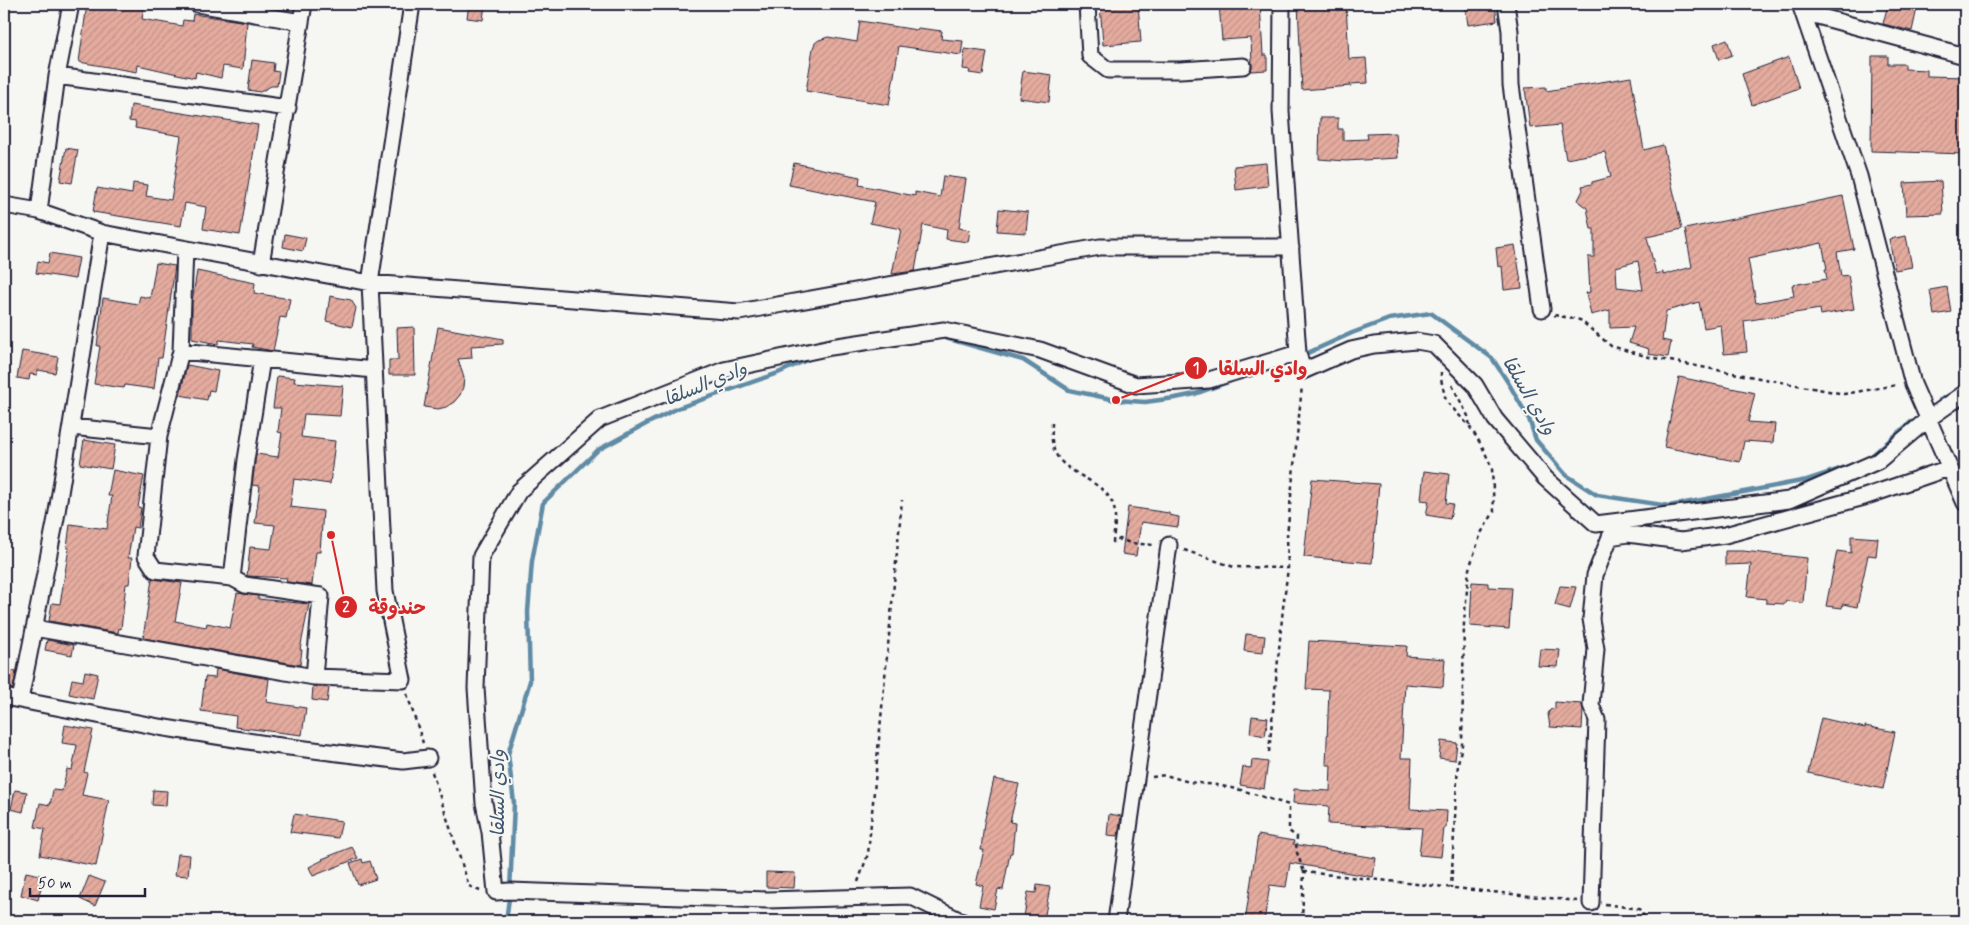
<svg xmlns="http://www.w3.org/2000/svg" width="1969" height="925" font-family="Mynerve,'Playpen Sans Arabic',sans-serif">
  <defs>
    <pattern id="building-hatch" width="6" height="6" patternUnits="userSpaceOnUse" patternTransform="scale(1.25)"><rect width="6" height="6" fill="#e4ab9e"/><path d="M-1 1l2-2M0 6l6-6M5 7l2-2" fill="none" stroke="#c39389"/></pattern>
  </defs>
  <rect width="100%" height="100%" fill="#f6f6f2"/>
  <filter id="ink" filterUnits="userSpaceOnUse"><feTurbulence type="fractalNoise" baseFrequency=".02" numOctaves="2"/><feDisplacementMap in="SourceGraphic" scale="10" xChannelSelector="R" yChannelSelector="G"/><feConvolveMatrix kernelMatrix="1 2 1 2 8 2 1 2 1" color-interpolation-filters="sRGB"/></filter>
  <g filter="url(#ink)">
    <g fill="none" stroke-linecap="round" stroke-linejoin="round">
      <path stroke="#608ba5" stroke-width="4.5" d="M942,337L1023,360L1069,390L1116,400L1145,402L1175,398L1195,394L1231,381
        M1301,356L1352,333L1389,319L1431,313L1492,358L1509,384L1529,419L1536,440L1566,475L1597,495L1669,506L1807,480L1852,465
        M1940,400L1950,395
        M1868,459L1911,422
        M506,921L510,891L514,803L508,754L530,681L528,612L532,561L543,503L598,450L646,424L678,408L778,373L811,358"/>
    </g>
    <path fill="url(#building-hatch)" stroke="#22223b" fill-rule="evenodd" d="M87,4H125L144,7L142,19L182,26L183,20L192,21L193,14L247,22L243,69L223,66L221,78L196,72L195,78L138,65L137,72L79,62Z
      M469,4H485L483,20L467,18Z
      M1100,4H1138L1141,42L1103,45Z
      M1219,4H1260L1263,55H1267V70L1251,71L1252,66L1251,38L1222,40Z
      M1298,4H1346L1349,59L1366,58L1368,83L1350,84L1351,86L1302,90Z
      M1465,4H1495L1497,21L1468,25Z
      M1888,4H1918L1912,31L1883,24Z
      M860,21L917,30L918,28L942,31L941,39L963,41L961,55L899,46L889,105L806,91L813,48L815,43L819,40L828,37L857,42Z
      M1727,39L1732,55L1719,60L1714,44Z
      M965,49L987,52L983,75L969,73L970,70L963,69Z
      M1872,56H1888V64H1905V69L1927,70V76L1965,77V154L1871,151Z
      M1789,57L1799,88L1752,105L1742,74Z
      M252,60L274,63L273,71L279,72L277,86H271L260,92L248,90Z
      M1023,71L1052,75L1049,102L1019,98Z
      M1631,77L1644,150L1663,145L1682,229L1647,237L1656,274L1663,272V275L1692,267L1685,229L1843,196L1854,249L1837,252L1841,276L1848,275L1854,309L1821,315L1820,309L1744,321L1747,352L1724,354L1721,325L1704,328L1699,302L1666,311L1662,340L1671,342L1668,357L1648,354L1649,349L1629,343L1634,327L1610,328V310L1591,315L1586,293L1590,292L1588,257H1594V229H1591L1587,208L1580,203L1578,200L1583,190L1582,186L1592,184V182L1611,177L1605,152L1566,159L1560,125L1530,128L1525,88L1546,87V91ZM1822,243L1827,269H1825L1827,279L1792,285L1794,296L1756,303L1748,259ZM1638,261L1643,290L1617,287L1616,267Z
      M131,105L258,125L240,235L203,229L206,207L185,203L181,226L93,212L97,188L132,194L133,183L148,185L146,196L171,200L181,136L135,128L136,122L129,121Z
      M1320,118H1338V129H1343V140L1368,139L1367,134L1396,133L1398,158L1346,161L1319,159Z
      M66,148L78,150L72,183L60,181Z
      M794,163L860,177L859,185L915,196V192L940,197L943,176L966,179L959,228L970,230L968,242L946,239L947,230L923,225L915,271L892,274L901,229L870,223L875,202L789,185Z
      M1266,163L1268,186L1236,190L1234,166Z
      M1941,181L1943,214L1906,215L1904,183Z
      M999,209L1028,212L1026,233L997,231Z
      M285,234L306,238L303,251L283,247Z
      M1906,236L1912,267L1895,270L1889,239Z
      M1515,245L1522,288L1504,290L1502,266L1498,267L1496,248Z
      M50,253L79,258L75,279L36,273L38,261L48,263Z
      M156,263L175,266L162,358H158L154,389L125,385L124,388L94,384L100,346H97L103,298L138,304L140,296L150,298Z
      M197,271L255,283L254,293L290,299L286,318L280,317L273,351L252,347L253,344L219,340L218,344L192,339V302Z
      M1947,287L1951,312L1934,315L1930,290Z
      M330,296L351,300L356,308L352,327L326,321Z
      M414,327L415,375H389V360H398L397,328Z
      M438,327L503,339V344L471,346L472,358L458,359L464,378L463,387L460,395L454,402L446,407L438,409L424,407Z
      M22,351L58,357L55,373L38,370L37,375L30,374L29,380L17,378Z
      M187,365L218,371L214,391L209,390L207,400L180,395Z
      M277,376L295,378L294,382L343,386L340,416L304,414L301,437L335,441L330,484L294,479L290,507L323,511L320,552H316L312,585L286,582L287,578L247,576L250,547L271,549L275,525L255,523L260,486L252,485L256,454L278,457L282,433L278,432L281,408H273Z
      M1679,377L1755,393L1748,422L1775,424L1773,443L1744,441L1740,462L1664,447Z
      M84,440L115,445L111,469L80,464Z
      M113,470L144,476L138,507L141,508L138,528L133,527L128,558H132L129,584H126L121,629L119,628L118,633L49,621L52,603L60,604L69,548H67L70,524L107,529L112,496H108Z
      M1424,471L1449,474L1446,503L1453,504L1450,519L1426,515L1429,501L1421,500Z
      M1312,479L1379,484L1372,563L1304,557Z
      M1128,507L1169,513V515L1179,517L1178,527L1141,522L1136,556L1122,554Z
      M1851,536L1878,538L1876,556L1868,555L1857,607L1843,604L1842,608L1826,606L1837,551L1851,553Z
      M1725,551H1743L1807,558L1803,603L1786,601L1785,604L1766,603V599L1747,597L1751,564L1725,565Z
      M152,579L182,583L175,621L206,627L207,623L230,628L237,593L258,596V599L309,604L300,650H302L300,665L143,638Z
      M1472,582L1488,583V587L1512,588L1509,629L1470,626Z
      M1560,586L1576,587L1570,609L1555,605Z
      M1246,634L1265,636L1263,653L1244,651Z
      M47,640L74,645L72,655L45,650Z
      M1309,641L1407,646L1406,656L1445,659L1443,687L1405,684L1401,758H1412L1410,809L1447,811L1446,828H1444L1441,857L1419,855L1422,828L1328,824L1329,806L1293,803L1294,789L1330,791L1331,765H1326L1329,690L1306,689Z
      M1540,649L1560,650L1558,667L1538,666Z
      M216,669L269,679L266,702L306,708L302,735L235,727L236,716L201,711L205,677L215,678Z
      M4,670L16,672L13,689L4,688Z
      M85,671L98,674L93,699L69,694L72,679L83,681Z
      M313,686L329,688L327,702L312,700Z
      M1555,702L1582,704L1583,710L1582,729L1550,727L1548,714L1550,710L1555,708Z
      M1252,716L1268,718L1265,736L1250,733Z
      M1821,718L1865,728V726L1895,732L1883,789L1808,773Z
      M65,725L93,730L84,772L87,773L82,795L109,800L96,866L40,855L45,829L35,827L40,803L50,805L53,790L62,791L67,769L72,770L77,745L62,743Z
      M1441,741L1457,743L1455,760L1439,758Z
      M1252,760L1268,762L1264,789L1240,785L1243,767L1251,768Z
      M994,779L1019,784L1010,822L1015,823L1012,853H1010L1003,890L998,889L994,909L979,906L983,886L976,884L984,850H981L984,823Z
      M15,790L27,792L23,812L11,809Z
      M153,790L167,791L166,806L152,805Z
      M294,814L342,821L338,838L290,832Z
      M1109,814L1121,816L1118,836L1107,835Z
      M1258,835L1294,841L1293,844L1376,858L1373,877L1290,863L1286,887L1270,885L1264,921H1245Z
      M352,847L358,858L313,876L309,867L323,860L322,859Z
      M178,854L190,855L188,876L175,875Z
      M362,859L363,863L370,861L376,879L358,885L350,863Z
      M26,872L44,876L38,900L21,895Z
      M766,872L795,873L794,888L766,887Z
      M89,876L105,882L95,906L80,899Z
      M1037,885L1050,887L1044,920L1024,917L1028,892L1036,893Z"/>
    <g fill="none" stroke-linecap="round" stroke-linejoin="round">
      <g stroke="#22223b" stroke-width="19">
        <path id="minor" d="M197,4L301,22
          M1087,4L1090,56L1108,70H1180L1243,66
          M1282,4L1281,111L1298,353L1303,371L1351,350L1374,345L1416,341L1434,344L1475,385L1495,419L1545,478L1596,524L1789,500L1878,461L1928,419L1965,393
          M1506,4L1510,31L1511,85L1542,309
          M1800,4L1859,176L1913,384L1965,503
          M1803,12L1965,56
          M57,76L288,108
          M4,205L39,211L102,233L370,283L739,312L1100,247H1291
          M39,211L57,76L71,4
          M185,249L181,351L159,436L146,556L155,570L232,578L245,585L321,596L314,677
          M261,264L304,4
          M181,351L374,370
          M71,427L159,436
          M232,578L246,460L262,359
          M34,628L314,677L403,680L385,591L370,283L412,4
          M4,697L159,727L273,745L403,761L428,758
          M20,700L56,518L102,233
          M1591,903L1597,720L1591,705L1596,649L1591,619L1595,575L1610,537L1628,534L1681,541L1725,535L1864,497L1949,468
          M961,921L910,896L767,900L510,891L496,892L490,832L484,803L476,688L481,556L519,491L600,419L724,370L831,347L944,330L1040,350L1136,385L1209,380L1298,353
          M1116,921L1169,545"/>
      </g>
      <path stroke="#22223b" stroke-width="2.5" stroke-dasharray="4 4" stroke-linecap="butt" d="M1554,315L1580,320L1611,346L1649,357L1844,394L1897,385
        M1441,372V379L1446,401L1470,427L1482,446L1492,468L1494,512L1481,533L1469,569L1464,622L1462,745L1458,763L1451,888
        M1452,385L1468,416L1470,426
        M1052,423C1052,430 1051,439 1053,446C1059,474 1097,476 1111,500C1118,511 1114,530 1113,542L1120,539L1130,543L1154,545
        M1184,550L1234,567L1288,568
        M407,694L423,743
        M1269,752L1283,608L1288,568L1287,536L1302,386
        M432,772L469,886L480,891
        M1152,777L1165,775L1189,782L1217,785L1241,790L1289,805V831L1297,837L1296,850L1304,872
        M858,882L868,854L902,500
        M1605,904L1639,909L1647,921
        M1302,921L1304,872L1577,901"/>
      <use href="#minor" stroke="#f6f6f2" stroke-width="15"/>
    </g>
  </g>
  <g text-anchor="middle" stroke-width="4" stroke-linejoin="round" paint-order="stroke">
    <g font-size="19" font-style="italic" fill="#415770" stroke="#f6f6f2">
      <text transform="translate(705 383) rotate(-22)" y="7">وادي السلقا</text>
      <text transform="translate(1530 395) rotate(60)" y="7">وادي السلقا</text>
      <text transform="translate(497 793) rotate(-90)" y="7">وادي السلقا</text>
    </g>
  </g>
  <path fill="none" stroke="#d62828" stroke-width="2" d="M1116 400L1196 368M331 535L346 607"/>
  <g fill="#d62828" stroke="#f6f6f2" stroke-width="2">
    <circle cx="1116" cy="400" r="5"/>
    <circle cx="331" cy="535" r="5"/>
    <circle cx="1196" cy="368" r="12"/>
    <circle cx="346" cy="607" r="12"/>
  </g>
  <g font-size="15" text-anchor="middle" font-weight="bold" fill="#fff">
    <text x="1196" y="373">1</text>
    <text x="346" y="612">2</text>
  </g>
  <g font-size="19" text-anchor="middle" font-weight="bold" fill="#d62828" stroke="#f6f6f2" stroke-width="4" stroke-linejoin="round" paint-order="stroke">
    <text x="1263" y="375">وادي السلقا</text>
    <text x="397" y="614">حندوقة</text>
  </g>
  <rect width="1969" height="925" fill="none" stroke="#f6f6f2" stroke-width="20"/>
  <rect x="10" y="10" width="1949" height="905" fill="none" stroke="#22223b" stroke-width="2" filter="url(#ink)"/>
  <path d="M30 888v8h115v-8" fill="none" stroke="#22223b" stroke-width="2.5"/>
  <text x="38" y="888" font-size="15" fill="#22223b" stroke="#f6f6f2" stroke-width="4" paint-order="stroke">50 m</text>
</svg>
